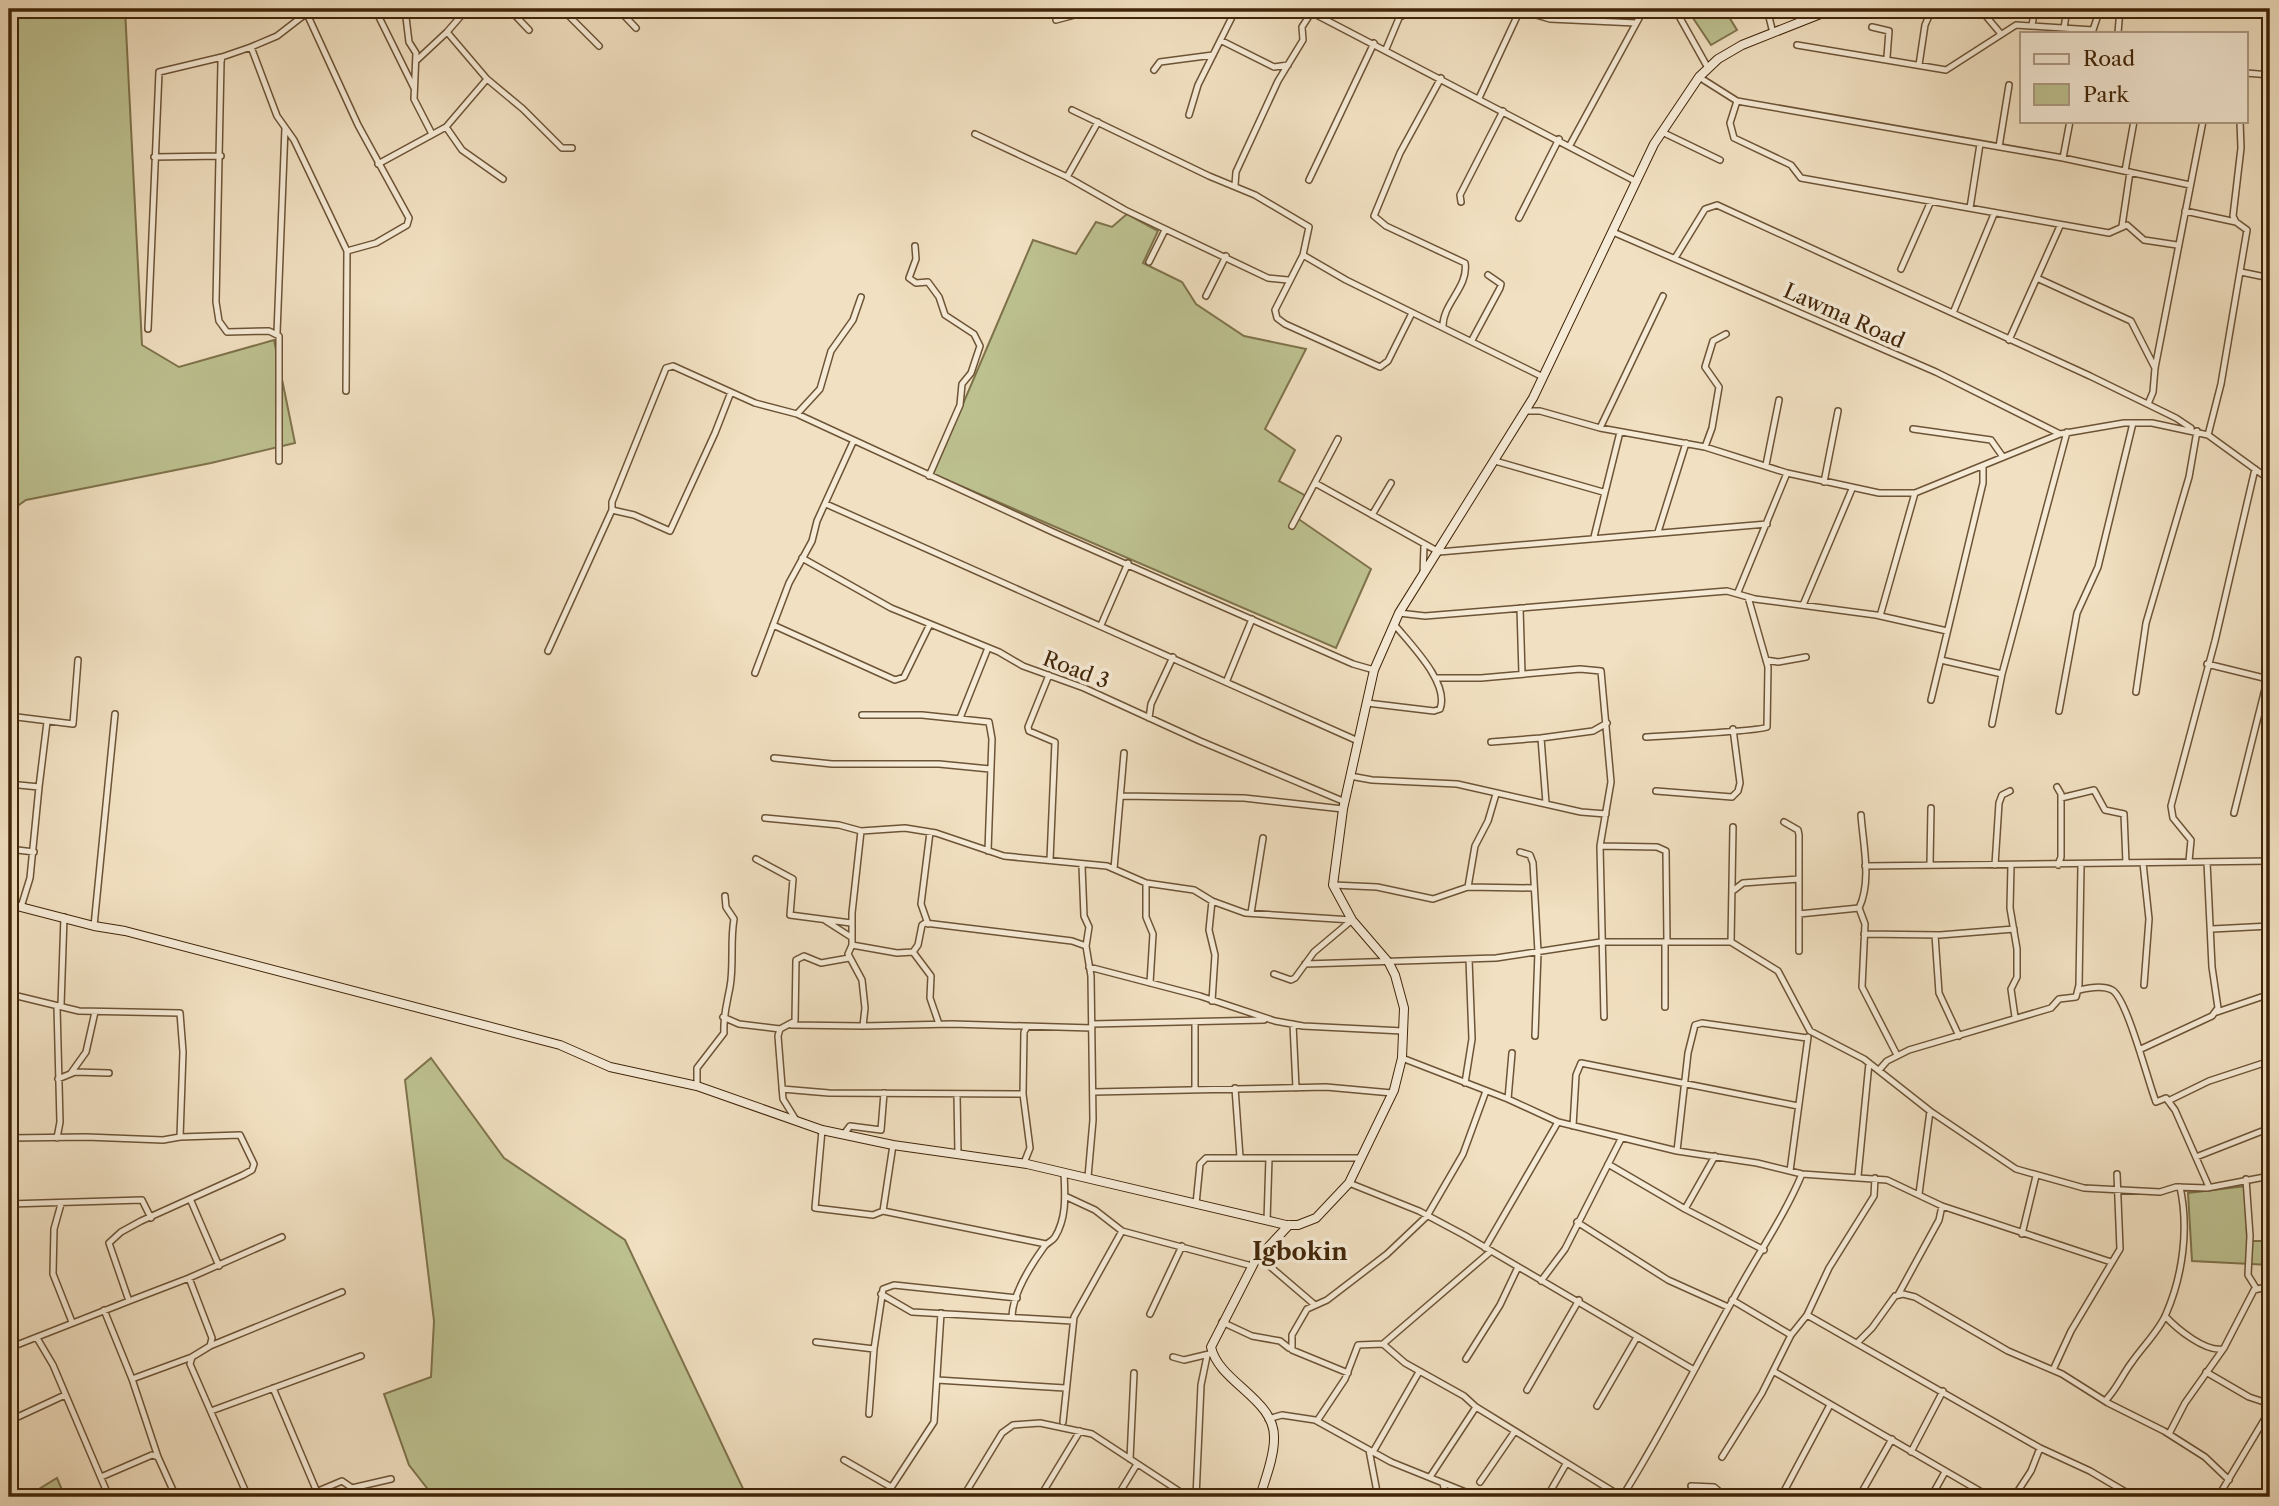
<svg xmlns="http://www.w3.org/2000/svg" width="2279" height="1506" font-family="'Libre Caslon Text',serif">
  <rect width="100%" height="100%" fill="#f1e0c1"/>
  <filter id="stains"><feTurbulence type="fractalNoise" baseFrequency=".00286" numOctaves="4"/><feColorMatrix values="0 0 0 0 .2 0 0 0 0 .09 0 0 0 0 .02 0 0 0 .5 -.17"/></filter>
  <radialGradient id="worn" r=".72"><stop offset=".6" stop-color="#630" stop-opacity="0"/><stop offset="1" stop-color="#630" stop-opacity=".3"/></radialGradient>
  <path fill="#bdc190" stroke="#7f734c" stroke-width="2" d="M9,9H125L142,345L179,367L274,340L295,443L211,463L26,500L9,512Z
    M1541,9H1638L1632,20Z
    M1687,9H1724L1737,30L1711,45Z
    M1127,214L1158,231L1143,263L1182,282L1196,304L1244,336L1306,349L1265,429L1295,450L1279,481L1306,496L1297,518L1371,569L1336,648L933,474L1033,240L1076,254L1096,222L1112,227Z
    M431,1058L504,1158L625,1240L747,1497H434L409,1465L384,1394L431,1377L434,1321L405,1080Z
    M2246,1186L2247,1241H2270V1265L2192,1261L2188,1193Z
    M57,1478L65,1497H26Z"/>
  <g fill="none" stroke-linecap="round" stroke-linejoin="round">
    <g stroke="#6d5436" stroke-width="8">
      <path id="street" d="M312,9L277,36L251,47L277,116L294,140L347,251L346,391
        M375,9L414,88
        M405,9L409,42L416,53L414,99L432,134
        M509,9L529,30
        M562,9L599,46
        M618,9L636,28
        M1305,9L1635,181
        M1675,9L1708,68
        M1767,9L1773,33
        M1980,9L2001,34
        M307,14L358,125L409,218L407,225L376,243L347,251
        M570,16L578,9
        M1056,20L1097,9
        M2032,25L2035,9
        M1872,27L1889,31L1887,57
        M2064,28L2067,9
        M2118,33L2120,9
        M1222,41L1274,67L1288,65
        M1797,45L1946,70L2016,25L2093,30L2100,9
        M251,47L222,57L221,62L216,302L219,321L227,332L269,331L279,336V461
        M1386,49L1399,18L1413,9
        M417,60L447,32
        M1919,65L1925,25L1932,9
        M1154,70L1160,62L1213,55
        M2246,73L2270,75
        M1699,77L1737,101L2063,158L2190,185
        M1441,78L1400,153L1374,216L1386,226L1465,263C1469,287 1442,304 1443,327
        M487,79L523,109L562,148H572
        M1479,98L1520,10L1550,19L1636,23
        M1737,101L1730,123L1734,138L1791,165L1801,178L2109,233L2127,225L2144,240L2177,245
        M1072,110L1209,176L1255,195L1309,227L1303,255L1275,310L1277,318L1285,324L1380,367L1388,361L1412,313
        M1189,115L1198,85L1236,9
        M446,127L462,150L503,179
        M1662,132L1720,160
        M975,134L1067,177L1125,210L1268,278L1288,280
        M1570,145L1644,9
        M1999,147L2009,85
        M154,157L221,156
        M2063,158L2070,121
        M378,164L446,127L487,79L447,32L467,9
        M2125,171L2134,121
        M1067,177L1098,122
        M1309,180L1374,43
        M1235,185L1236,172L1278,81L1303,40L1302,27L1311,13
        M1461,202L1460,195L1503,111
        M1970,208L1980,144
        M2185,211L2236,222L2247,230L2221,384L2208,435
        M1519,218L1559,139
        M2236,222L2233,216L2241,148L2240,121
        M2122,226L2130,172
        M1613,232L1936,372L2060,434
        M915,246L916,259L909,278L916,283L928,282L939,297L945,315L974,334L980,346L971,373L962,384L960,405L929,476
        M1303,255L1346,280L1543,377
        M1675,258L1705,209L1717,205L2090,376L2176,418L2191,428
        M1149,262L1165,230
        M1901,269L1931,201
        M2241,272L2270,278
        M2039,279L2131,321L2155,368
        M1206,296L1226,256
        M1953,313L1994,214
        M148,329L159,72L222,57
        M277,333L285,128
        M1472,340L1500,288L1501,284L1488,275
        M2009,340L2060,226
        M2148,404L2153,392L2155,368L2203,121
        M1525,411H1540L1600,428L1705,447L1787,473L1879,493H1915L2060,434L2124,423H2152L2208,435L2270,480
        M797,414L820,389L831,351L853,320L861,297
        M1600,428L1663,296
        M1913,429L1991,440L2003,457
        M1705,447L1712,428L1719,387L1705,367L1713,341L1726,334
        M1495,461L1603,492
        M1766,465L1779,400
        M1824,482L1838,411
        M1315,483L1439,552L1767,524
        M826,504L1358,741
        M612,510L634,515L670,531L715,433L731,392
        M1372,515L1391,483
        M1292,526L1338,439
        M1658,532L1686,443
        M1594,537L1620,432
        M802,558L891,608L999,652L1023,666L1084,688L1200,741L1345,802
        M1423,574L1424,546
        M1738,592L1787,473
        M1803,605L1852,489
        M1520,608L1522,674
        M1399,613L1425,616L1727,591L1755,599L1876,615L1947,631
        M1880,616L1915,493
        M773,625L895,680L904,677L930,624
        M1101,625L1128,563
        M548,651L612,510V502L666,368L673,366L755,403L797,414L1055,533L1353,664L1374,670
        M1766,660L1778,662L1806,657
        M1941,660L2002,674
        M2207,664L2268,679
        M755,673L789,583L812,541L817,521L853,442
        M1049,675L1028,727L1029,731L1055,742L1050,860
        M1437,678H1481L1580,669L1601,671L1611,782L1600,846L1604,1017
        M1227,680L1252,619
        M2136,692L2146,623L2189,477L2197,431
        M1931,700L1983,483V467
        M1367,703L1434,711L1440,709C1450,683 1410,644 1394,624
        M2059,711L2077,613L2098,567L2133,423
        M862,715H922L989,722L992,739L988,851
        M9,716L73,724L78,660
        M960,718L988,648
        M1149,718L1151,704L1173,657
        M1992,724L2002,674L2067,432
        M1646,737C1661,736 1761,731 1767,727L1768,667L1748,597
        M1491,742L1541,738
        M774,758L832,764H939L990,769
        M1350,776L1372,780L1457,784L1581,812L1606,814
        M9,784L39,787L30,878L21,907
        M39,787L47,722
        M2057,787L2061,794V857L2058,865
        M1656,791L1732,797L1738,791L1740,783L1733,729
        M1122,796L1244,798L1343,809
        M2061,798L2094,790L2105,810L2124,814L2126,863
        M1546,803L1541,738L1593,731L1607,723
        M2234,813L2270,669
        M1861,815C1863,844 1872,881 1859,908L1865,924L1862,987L1897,1055
        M765,818L839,825L861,831L905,828L936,833L1004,856L1107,866L1146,883L1194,890L1212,901L1245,913L1352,920
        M1784,822L1798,830L1799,835V951
        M861,831L852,913V945L848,954L862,980L865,1008L863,1026L952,1024L1092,1028
        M1600,846L1657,847L1666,851L1667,942
        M9,849L34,852
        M1520,852L1530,855L1533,863L1538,952L1535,1036
        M756,859L793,879L790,915L851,923
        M2189,861L2191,840L2173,818L2171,806L2215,641L2255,469
        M2143,863L2149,919L2144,985
        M1930,864L1931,808
        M1995,865L1999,803L2002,795L2010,791
        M2011,865L2010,908L2017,949V977L2011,989L2015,1017
        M1082,866L1084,916L1089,927L1086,946
        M1865,866L2270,861
        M1114,869L1124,753
        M1146,883V917L1153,934L1150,983
        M1333,885L1377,887L1433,899L1468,887L1533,888
        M1468,887L1475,846L1488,821L1496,794
        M1734,890L1743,883L1799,879
        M1212,901L1209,930L1215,955L1212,1001
        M1251,913L1263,838
        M1799,914L1859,908
        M826,921L851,937
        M928,924L921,904L930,832
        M94,926L115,714
        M2212,929L2270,926
        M1864,934L1940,935L2014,929
        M1935,935L1939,993L1959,1036
        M1665,942V1007
        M1731,942L1733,827
        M852,945L897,953L913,952L918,945L922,925L925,923L1072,941L1086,946L1091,976L1093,1120L1088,1177
        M913,952L931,976L930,998L939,1024
        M1305,964L1496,958L1601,942H1731L1778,971L1810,1031L1864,1059L1930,1111L2016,1169L2084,1188L2160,1192L2176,1187L2207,1188L2270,1176
        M1089,967L1200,996L1275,1021L1303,1026L1403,1031
        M1274,974L1291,980L1295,978L1314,952L1352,920
        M2079,990C2087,988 2103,985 2112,990C2127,998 2148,1082 2156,1102L2166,1098L2175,1110L2209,1187
        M9,994L79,1011L180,1013L183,1052L180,1137L240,1135L254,1164L252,1170L243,1175L141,1221L121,1232L109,1243L129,1301L9,1348
        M2217,1012L2270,994
        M723,1017L739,1024L780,1029
        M1092,1024L1264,1020
        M1293,1024L1296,1088
        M791,1025L863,1026
        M2141,1049L2212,1016L2218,1008L2212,967L2207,862
        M1402,1058L1508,1099L1558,1122L1677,1151L1757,1163L1802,1174L1887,1180L1942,1206L2111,1262
        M1879,1070L1887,1061L1909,1050L2051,1008L2059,999L2076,997L2079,985L2081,865
        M71,1073L86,1052L95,1012
        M58,1079L75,1072L109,1073
        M1465,1083L1472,1039L1469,959
        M697,1086V1068L724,1033C723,1016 727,1003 730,987C734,965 730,942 734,919L726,907L725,896
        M1235,1088L1240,1157
        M782,1089L829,1093L1023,1094
        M1195,1089V1024
        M1093,1092L1326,1087L1392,1093
        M957,1095L958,1154
        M1508,1099L1512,1053
        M2168,1101L2209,1081L2270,1061
        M796,1120L783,1099L778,1036L780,1029L795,1021L796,960L804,956L821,963L849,958
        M1573,1126L1576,1075L1581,1063L1798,1106
        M822,1130L815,1208L873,1215L883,1211
        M844,1134L850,1126L881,1130L884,1093
        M9,1138L86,1137L163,1140L180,1137
        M57,1138L60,1122L57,1007L61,1005L64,917
        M893,1145L883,1211L1046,1244
        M1677,1151L1688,1053L1695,1025L1702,1023L1807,1038
        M2196,1157L2270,1128
        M1024,1163L1030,1148L1023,1094L1024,1032L1027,1027
        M1608,1164L1685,1209L1764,1250
        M1790,1171L1808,1037
        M1858,1176L1869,1063
        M2246,1179L2250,1236L2248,1275L2256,1288
        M1349,1183L1419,1211L1464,1235L1694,1370
        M1919,1194L1930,1111
        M1067,1197L1095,1210L1122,1231L1252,1266
        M191,1201L219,1266
        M9,1204L142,1200L151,1218
        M61,1204L54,1229L53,1274L72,1322
        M1196,1204L1200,1164L1206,1158H1361
        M1685,1209L1715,1156
        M1267,1221L1269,1158
        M1577,1222L1668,1280L1728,1307
        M2022,1234L2036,1176
        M1485,1248L1558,1122
        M1259,1257L1315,1305
        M189,1278L282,1237
        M1541,1281L1565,1249L1621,1139
        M881,1294L912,1312L1073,1321
        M1898,1295L1939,1220L1942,1206
        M1732,1300L1791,1335
        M129,1301L189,1278L212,1338L210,1346L192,1357L190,1364L248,1497
        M104,1310L132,1379
        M1150,1314L1182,1246
        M1807,1315L2040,1448L2090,1471L2134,1497
        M1012,1316C1013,1294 1031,1265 1044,1247C1047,1242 1052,1242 1055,1237C1067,1217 1065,1195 1064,1173
        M2165,1316C2177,1329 2205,1352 2223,1349
        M1222,1322L1252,1336L1280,1341L1289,1348
        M37,1338L53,1365L109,1497
        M816,1342L874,1349
        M1857,1343L1872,1328L1895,1296L1903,1294L1915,1297L2008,1351L2062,1374L2108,1403L2164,1431L2205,1457L2229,1480
        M1383,1344L1490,1252
        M210,1346L342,1292
        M1173,1357L1184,1360L1209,1354
        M1466,1359L1500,1305L1518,1267
        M2053,1370L2071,1331L2120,1249L2117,1174
        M1773,1371L1990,1497
        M2206,1372L2249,1397L2270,1404
        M1348,1373L1292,1350V1335L1307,1309L1327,1300L1387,1254L1427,1216L1463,1154L1486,1091
        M937,1380L1065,1388
        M273,1388L317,1492
        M1527,1390L1579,1300
        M2105,1401C2117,1389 2122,1375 2132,1362C2143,1346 2159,1331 2166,1314C2183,1275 2189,1228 2180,1187
        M1597,1406L1637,1337
        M211,1411L361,1356
        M869,1414L874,1349L883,1289L894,1285L1017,1298
        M1268,1419L1282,1415L1315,1420L1391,1462L1478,1497
        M9,1421L65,1395
        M1317,1421L1345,1379L1358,1345L1383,1344L1405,1363L1464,1396L1476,1407L1622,1497
        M1063,1422L1074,1317L1122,1231
        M2169,1434L2185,1403L2224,1348L2254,1290L2270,1286
        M1369,1450L1378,1497
        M1373,1452L1419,1372
        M1911,1452L1943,1391
        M158,1457L132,1379L192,1357
        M1722,1457L1762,1393L1791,1335L1807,1315L1829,1268L1874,1196L1875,1178
        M1130,1459L1134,1373
        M844,1460L891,1487
        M101,1477L152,1455L158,1457L176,1497
        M1430,1477L1476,1407
        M1480,1482L1515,1431
        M1443,1484L1447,1497
        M1691,1486L1714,1487L1726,1497
        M304,1497L342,1481L352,1488L391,1479
        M885,1497L934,1422L941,1313
        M963,1497L1002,1433L1013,1425L1040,1423L1092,1434L1188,1497
        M1040,1497L1080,1431
        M1117,1497L1137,1464
        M1196,1497L1201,1385L1207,1356
        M1547,1497L1566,1464
        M1622,1497C1663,1432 1697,1363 1735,1296C1757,1255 1784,1217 1802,1174
        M1781,1497L1830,1405
        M1859,1497L1892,1439
        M1931,1497L1945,1472
        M2014,1497L2031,1471L2040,1448
        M2218,1497L2270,1410"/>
    </g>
    <g stroke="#412508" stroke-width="10">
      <path id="secondary" d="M9,904L94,926L125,931L560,1045L610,1067L697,1086L822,1130L893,1145L1027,1164L1286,1225H1298L1316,1218L1349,1183L1394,1090L1402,1058L1404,1008L1395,975L1389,963L1352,920L1333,885L1343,809L1374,670L1399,613L1533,398L1654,144L1699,77L1718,59L1742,45L1833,9
        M1260,1497C1265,1479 1274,1458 1274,1439C1276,1399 1219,1383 1211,1347L1255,1261L1289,1225"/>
    </g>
    <use href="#street" stroke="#f6ebd7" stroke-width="5"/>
    <use href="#secondary" stroke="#f6ebd7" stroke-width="8"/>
  </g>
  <g text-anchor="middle" stroke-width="7" stroke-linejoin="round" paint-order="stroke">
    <g font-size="21" fill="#412508" stroke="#f6ebd7">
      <text transform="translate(1844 316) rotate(24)" y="7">Lawma Road</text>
      <text transform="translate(1076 670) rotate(21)" y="7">Road 3</text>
    </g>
    <g font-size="24" font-weight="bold" fill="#412508" stroke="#f6ebd7">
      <text x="1300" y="1260">Igbokin</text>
    </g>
  </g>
  <rect width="2279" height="1506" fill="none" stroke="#f1e0c1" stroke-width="35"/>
  <rect x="10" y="10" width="2258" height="1485" fill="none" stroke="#412508" stroke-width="3.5"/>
  <rect x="18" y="18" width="2244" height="1471" fill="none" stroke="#412508" stroke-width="2"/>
  <rect x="2020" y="32" width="228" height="91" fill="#f6ebd7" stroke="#ae9c84" stroke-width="2"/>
  <rect x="2034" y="54" width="35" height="10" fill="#f6ebd7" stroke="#ae9c84" stroke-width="2"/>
  <text x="2083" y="66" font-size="21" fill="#412508">Road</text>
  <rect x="2034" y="84" width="35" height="21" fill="#bdc190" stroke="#ae9c84" stroke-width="2"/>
  <text x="2083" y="102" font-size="21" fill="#412508">Park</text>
  <rect width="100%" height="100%" filter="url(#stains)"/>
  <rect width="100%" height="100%" fill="url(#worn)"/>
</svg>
